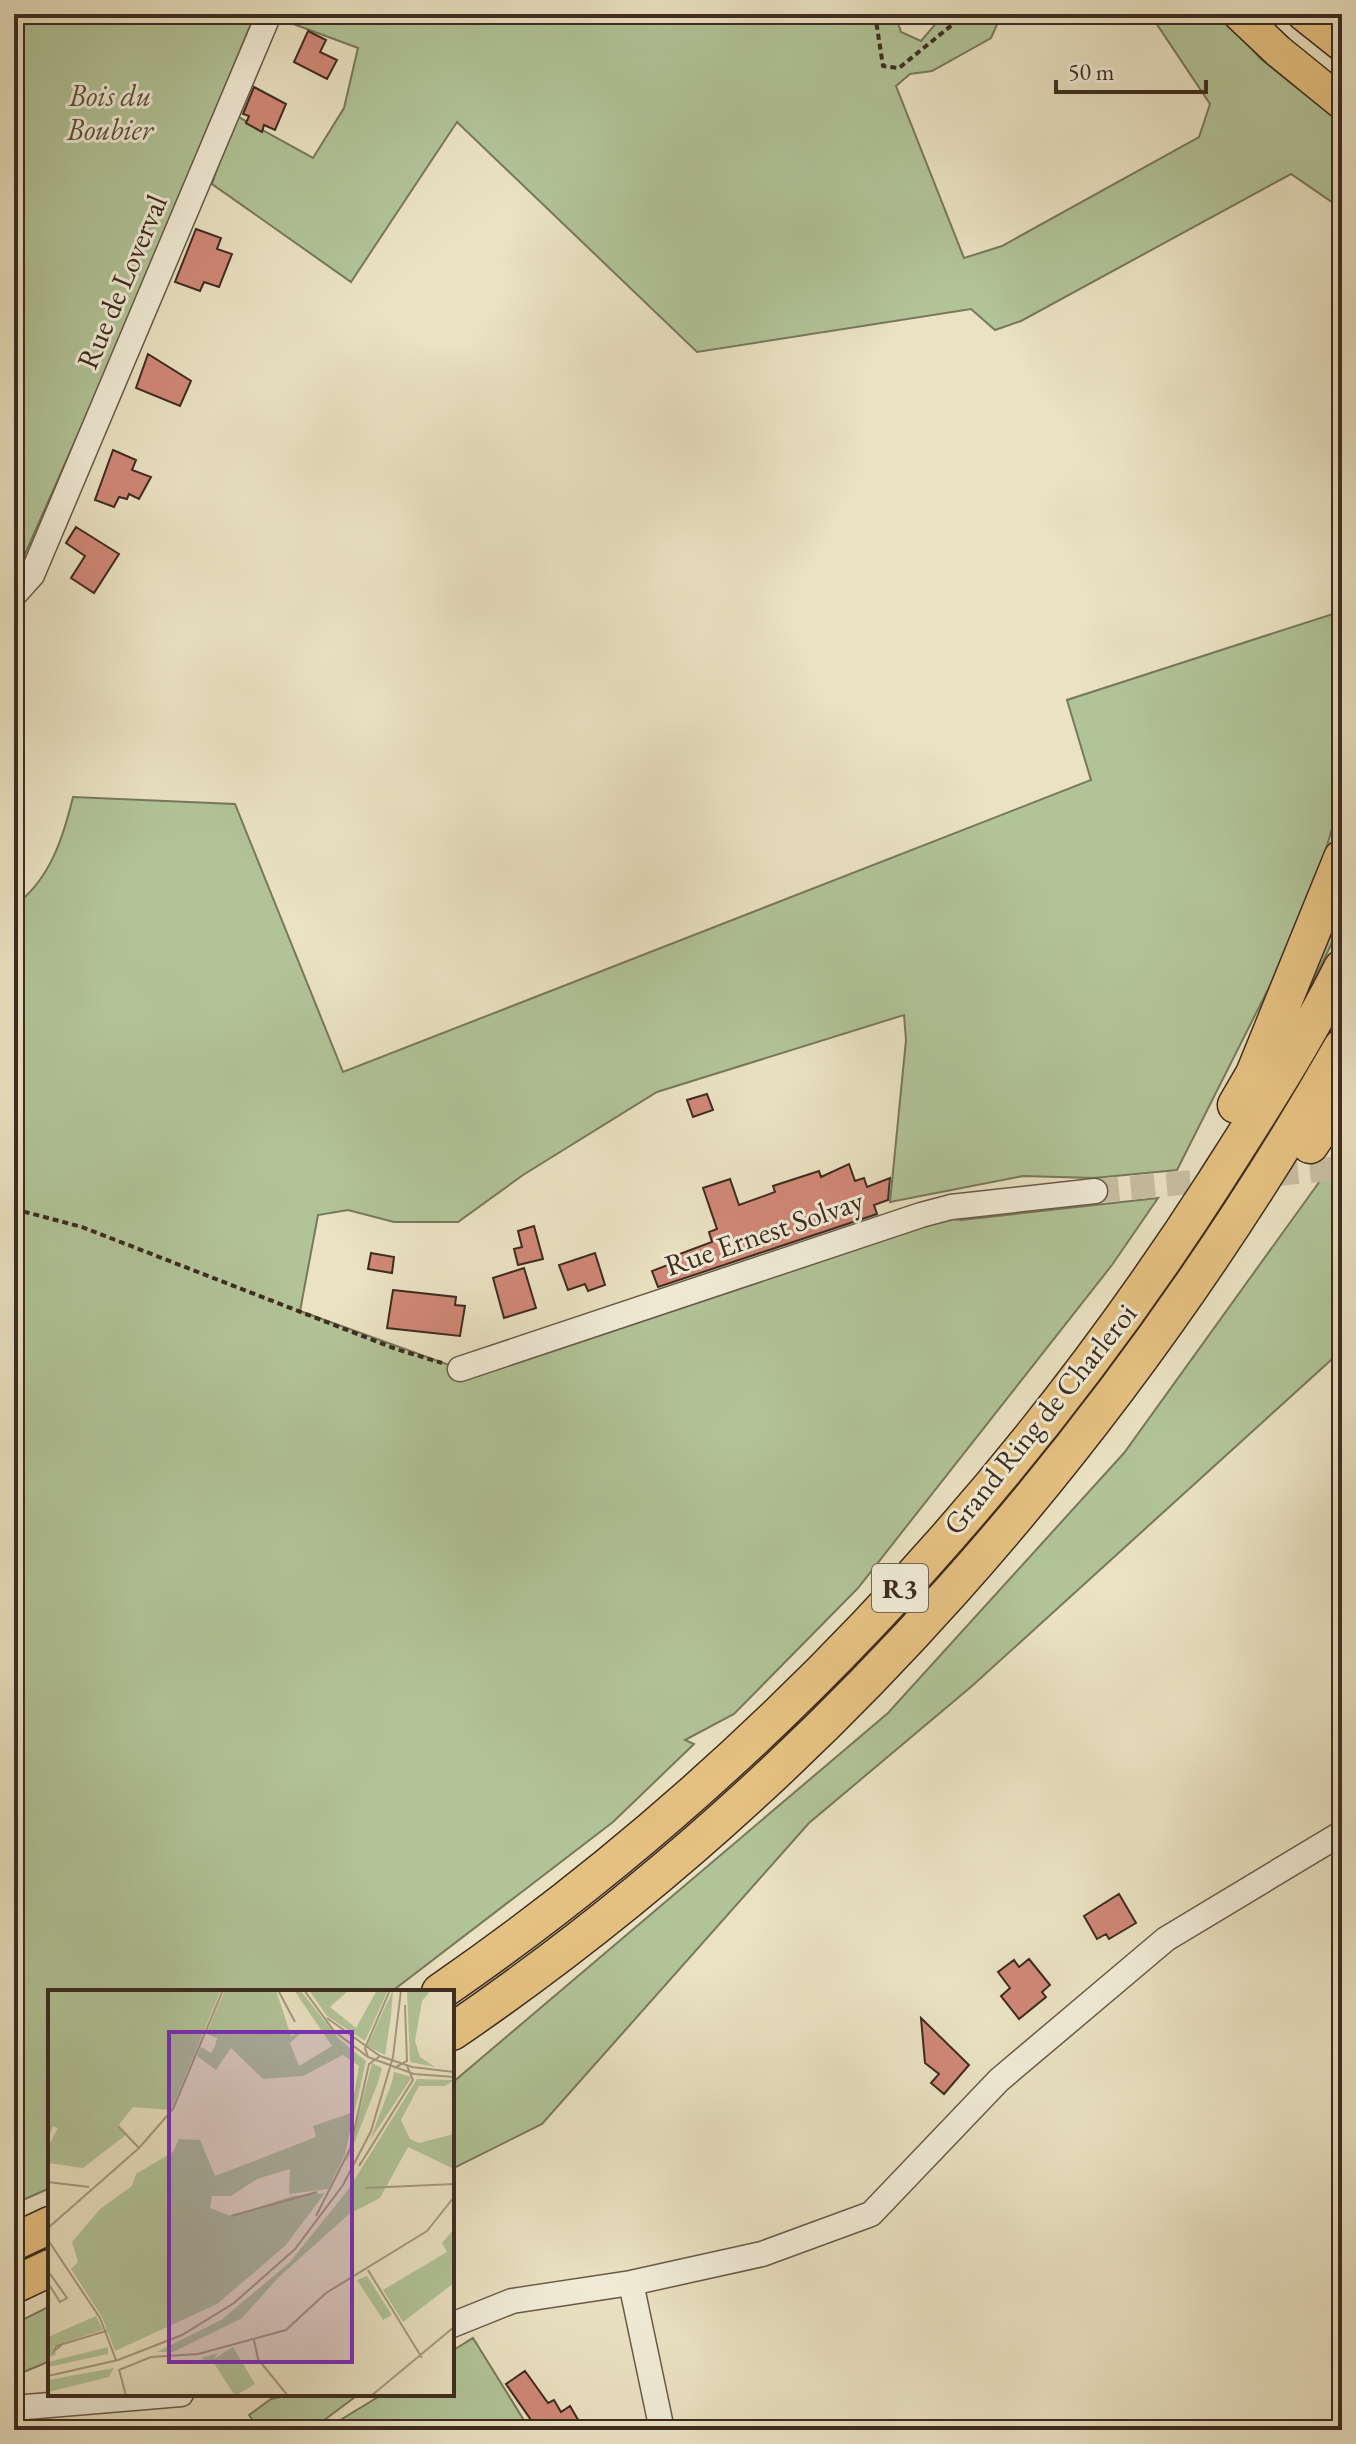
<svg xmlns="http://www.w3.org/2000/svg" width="1356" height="2444" font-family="'EB Garamond',serif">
  <rect width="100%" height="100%" fill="#eae2c2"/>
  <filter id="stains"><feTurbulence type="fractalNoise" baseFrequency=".0025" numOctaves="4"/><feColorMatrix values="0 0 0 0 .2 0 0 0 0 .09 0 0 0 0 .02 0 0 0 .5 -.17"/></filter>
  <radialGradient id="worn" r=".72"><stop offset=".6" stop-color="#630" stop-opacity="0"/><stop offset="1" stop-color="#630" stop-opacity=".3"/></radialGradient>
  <path fill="#b1c498" stroke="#78785c" stroke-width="2" d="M14,14H255L158,253L14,579Z
    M279,14H895L901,32L921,41L944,14H998L999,20L991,38L932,71L910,74L896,86L964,258L1002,246L1199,137L1210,104L1150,14H1220L1261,59L1342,124V209L1291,174L1021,321L995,330L971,309L697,352L457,122L351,282L212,184L235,115L313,158L344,108L358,48L277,18Z
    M1342,611V795L1308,910L1177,1170L1094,1178L1023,1176L890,1202L906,1040L904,1015L657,1092L523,1175L458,1222H394L348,1210L318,1215L300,1311L460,1369L921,1215L961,1220L1158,1198L1112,1265L858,1588L734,1714L685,1740L694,1744L613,1822L391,1992H50V2188L14,2204V906C50,880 63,838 73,797L235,804L343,1072L1091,780L1067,700Z
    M1342,901V922L1312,984L1308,982Z
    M1342,1146V1350L972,1686L809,1823L542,2124L452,2169V2083L888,1713L1124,1453L1325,1174Z
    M50,2306V2361L14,2376V2324Z
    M473,2338L530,2430H324L383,2394H452V2351Z
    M293,2394H359L311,2430H260L249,2415L271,2399Z"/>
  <path fill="#d08878" stroke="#3e2c20" stroke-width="2" d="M308,31L326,40L320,52L337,60L327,79L294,62Z
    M254,87L286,104L275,130L264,125L262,132L246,123L249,116L243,114Z
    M196,229L221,238L217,249L232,254L219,287L204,282L200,291L175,282Z
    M148,354L191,381L180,406L136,388Z
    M113,450L136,460L132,470L151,477L139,499L129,494L127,499L119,497L114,507L95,500Z
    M76,527L119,554L94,593L71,578L85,556L66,543Z
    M707,1094L713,1110L693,1117L687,1100Z
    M849,1164L855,1181L864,1178L867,1187L890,1178L888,1200L874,1205L877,1214L658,1287L652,1271L668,1265L666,1259L712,1242L709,1232L717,1229L703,1188L730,1179L739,1205L775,1192L773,1186L819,1171L821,1177Z
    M534,1226L543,1259L518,1265L514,1249L522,1247L518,1231Z
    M371,1253L394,1257L392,1273L368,1269Z
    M595,1253L605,1285L588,1291L585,1284L568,1290L559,1265Z
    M524,1268L536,1308L504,1318L493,1278Z
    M393,1290L456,1297L455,1305L465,1306L460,1336L387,1328Z
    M1119,1894L1136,1923L1109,1939L1106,1934L1097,1939L1084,1916Z
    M1029,1959L1050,1985L1042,1992L1046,1997L1019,2019L1001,1996L1010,1988L998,1972L1014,1960L1019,1967Z
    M921,2018L969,2065L944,2094L931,2083L939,2074L925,2063Z
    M525,2371L548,2403L554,2400L561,2412L570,2406L584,2430H538L506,2384Z"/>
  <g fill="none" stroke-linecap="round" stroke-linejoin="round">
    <path stroke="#c8bea2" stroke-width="24" stroke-dasharray="24 12" stroke-linecap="butt" d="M1095,1191L1342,1168"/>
    <g stroke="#695a48" stroke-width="27">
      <path id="minor" d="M14,595L32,575L269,14
        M460,1369L921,1215L951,1207L1095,1191
        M631,2283L662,2430
        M452,2325L512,2301L631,2283L762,2254L871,2214L999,2080L1166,1939L1342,1833
        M14,2408L181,2394"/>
    </g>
    <g stroke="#3e2c20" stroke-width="35">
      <path id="major" d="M1239,14L1278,51L1342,103
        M1303,14L1342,45"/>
    </g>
    <g stroke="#3e2c20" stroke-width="39">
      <path id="highway" d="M1236,1105L1254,1074L1342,858
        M1310,1145L1342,1098
        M440,1992C749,1779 1013,1496 1215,1182C1259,1113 1305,1042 1342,968
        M452,2032C822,1779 1120,1434 1342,1047
        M14,2242L50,2225
        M14,2285L50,2268"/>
    </g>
    <path stroke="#3e2c20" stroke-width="4" stroke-dasharray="6 4" stroke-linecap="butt" d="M875,14L883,66L899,68L963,16
      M14,1209L82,1227L396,1349L442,1363"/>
    <use href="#minor" stroke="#f1ecd7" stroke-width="24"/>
    <use href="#major" stroke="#e5c181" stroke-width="32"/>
    <use href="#highway" stroke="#e5c181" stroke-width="36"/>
  </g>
  <g text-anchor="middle" stroke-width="6" stroke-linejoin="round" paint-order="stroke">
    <rect fill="#f1ecd7" stroke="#746657" stroke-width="2" x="872" y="1564" width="56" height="48" rx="6"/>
    <g font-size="28" font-weight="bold" fill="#3e2c20">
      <text x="900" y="1598">R3</text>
    </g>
    <g font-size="30" font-style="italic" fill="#5b523e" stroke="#f1ecd7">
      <text x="110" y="106">Bois du<tspan x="110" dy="34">Boubier</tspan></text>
    </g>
    <g font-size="30" fill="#3e2c20" stroke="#f1ecd7">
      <text transform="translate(122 282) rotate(-67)" y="10">Rue de Loverval</text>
      <text transform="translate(764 1233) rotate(-19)" y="10">Rue Ernest Solvay</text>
      <text transform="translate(1040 1419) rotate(-51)" y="10">Grand Ring de Charleroi</text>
    </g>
  </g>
  <g transform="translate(48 1990)">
    <rect width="406" height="406" fill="#eae2c2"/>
    <path d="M0,0H173L123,120L85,117L70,136L79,144L35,178L0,173V157L10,138L5,136L0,148ZM177,0H228L243,46L256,40L242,53L251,76L284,56L246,0H252L291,49L318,71L297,164L280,199L241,204L242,179L209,189L183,206H164L162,218L183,226L245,206L277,203L237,256L169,314L67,361L54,327L23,279L30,272L24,252L52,219L84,196L88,184L125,162L131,149L152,150L167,186L268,147L265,136L303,123L311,76L295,65L255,86L215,89L183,58L168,80L149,66L153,57L163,63L167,56L169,48L158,44ZM261,0H301L282,17L308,38L329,0H340L317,51L279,26ZM345,0L343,26L337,65L319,56ZM359,0H383L374,11L367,51L372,67L387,77L362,72ZM324,73L334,78L330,92L298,174ZM346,82L364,87L322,150L344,92ZM369,89L406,90L397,96H371L353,130L362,149L371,153L406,144V179L360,157L332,208L301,224L230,288L194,328L125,362H109L173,330L241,273L300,200ZM406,239V293L355,332L335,300L399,262L394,253ZM319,286L344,325L335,330L309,290ZM48,326L55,340L5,356L8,365L0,367V347ZM60,357V364L0,377V372ZM185,357L207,394L187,406L164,370L159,373L154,368L170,363L166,369ZM66,378L61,387L0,402V390Z" fill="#b1c498"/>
    <path fill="none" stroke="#a59981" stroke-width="2" d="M230,0L247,32M256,0L286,41L320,67L366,84L406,87M279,28L332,66L364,77L406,82M320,67L317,58L342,0M346,78L359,71L357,15M70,136L91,158M311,176L365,90L359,76M0,192L41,197M317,198L406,194M183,226L269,202M268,226L302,159L321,74L332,66M0,238L91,158L125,119L175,0M0,250L52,328L68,370M320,280L374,368M0,281L19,308L12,312L0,293M206,350L210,369L240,406M16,353L6,361L8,356L55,342L59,341M71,379L78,406M71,380L103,367L150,364L238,340L278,303L379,241L406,207M0,386L70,370L134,345L186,313L247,259L295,195L323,141L345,67L353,0M323,406L406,337"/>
    <path fill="#7b2cbf" fill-opacity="0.15" stroke="#7b2cbf" stroke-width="4" d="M121,42H304V372H121Z"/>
    <rect width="406" height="406" fill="none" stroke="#3e2c20" stroke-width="4"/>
  </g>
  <rect width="1356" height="2444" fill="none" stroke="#eae2c2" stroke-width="48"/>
  <rect x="16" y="16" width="1324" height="2412" fill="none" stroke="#3e2c20" stroke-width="4"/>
  <rect x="24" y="24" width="1308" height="2396" fill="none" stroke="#3e2c20" stroke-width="2"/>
  <path d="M1056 80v12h150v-12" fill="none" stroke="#3e2c20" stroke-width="4"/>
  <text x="1068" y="80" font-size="24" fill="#3e2c20" stroke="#f1ecd7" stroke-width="6" paint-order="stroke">50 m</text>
  <rect width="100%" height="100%" filter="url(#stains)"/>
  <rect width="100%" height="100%" fill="url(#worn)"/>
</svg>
